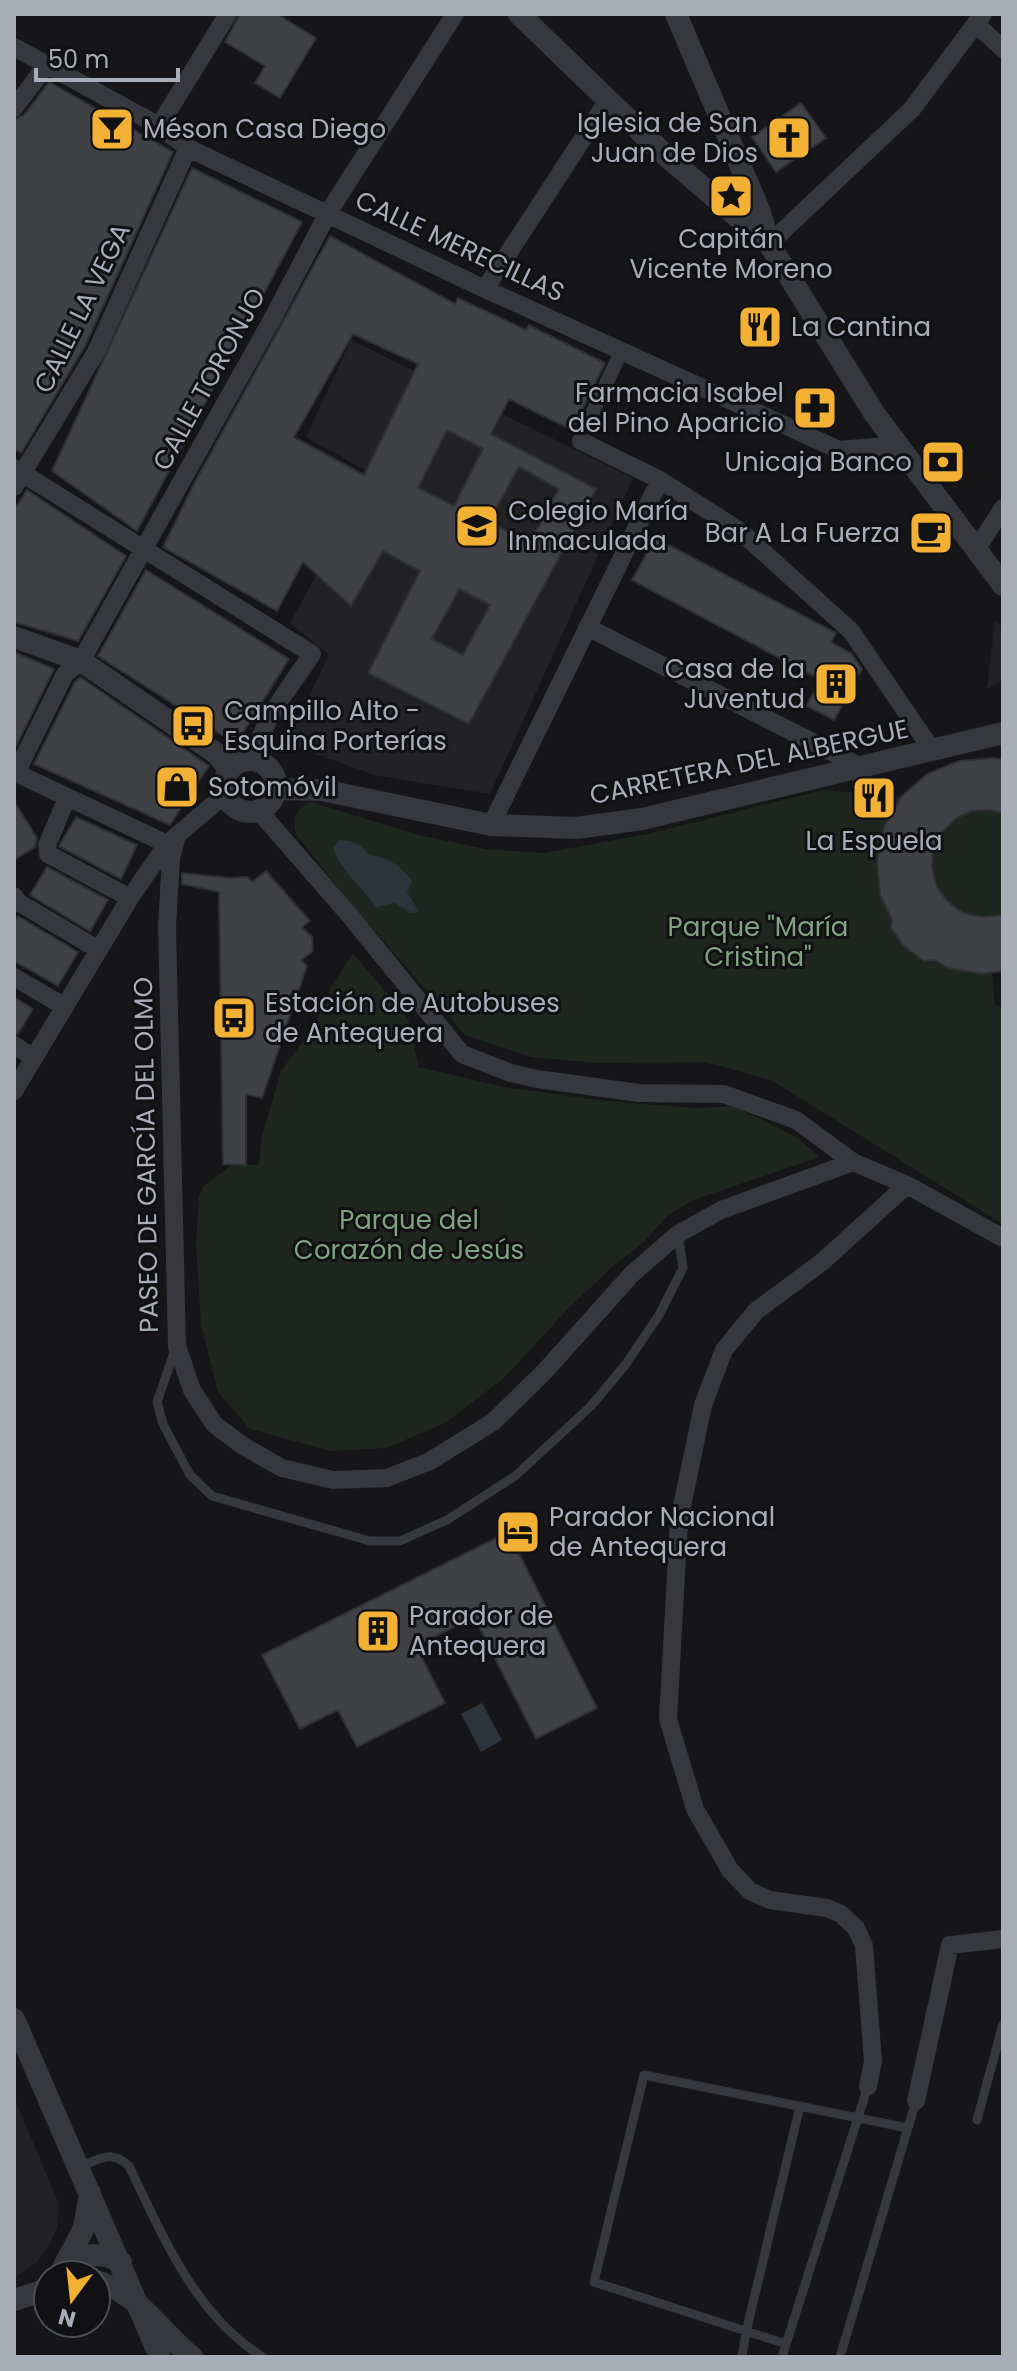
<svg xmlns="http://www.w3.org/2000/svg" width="1017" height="2371" font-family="Poppins,sans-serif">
  <rect width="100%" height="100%" fill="#161618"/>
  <path fill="#222225" d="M351,340L633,478L490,794L374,775L286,743L329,655L290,623L372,474L306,437Z
    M995,620L1003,628V680L987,689Z
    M14,2097L59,2204L57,2228L49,2246L37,2262L14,2278Z"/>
  <path fill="#1e261f" d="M994,758L1003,760V971L992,973L995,1005L1003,1008V1224L771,1080L705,1062L597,1063L531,1057L465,1035L342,893L296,834C292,818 296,809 311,802L419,835L485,849L544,853L648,834L823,790L901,797C935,767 949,761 994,758Z
    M353,953L408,1019L419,1067L504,1087L606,1101L697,1108L734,1106L796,1137L820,1157L693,1200L668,1215L644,1242L612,1267L568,1309L504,1378L445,1423L386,1448L331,1451L250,1429L218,1392L201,1325L196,1243L199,1197L203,1187L233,1164L259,1165L261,1140L281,1071L315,1025L332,985Z"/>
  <path fill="#2c353c" d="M340,840C353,841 361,844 369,855C388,857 400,866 412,880L407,892L419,912L411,913L395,903L376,907C363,887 340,871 333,848Z
    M482,1703L502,1740L481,1752L461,1714Z"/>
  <path fill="#404145" stroke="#303034" stroke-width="2" fill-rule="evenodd" d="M240,14H277L316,38L280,98L255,83L265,66L225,42Z
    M49,82L173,152L85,346L21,453L14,449V120L24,115Z
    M801,103L826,138L776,172L752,137Z
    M192,168L302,222L137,531L52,471Z
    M330,236L455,304L458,298L526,330L529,325L605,363L572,430L509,399L491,434L596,489L469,724L368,673L420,571L383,551L351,606L303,562L277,611L163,547L195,482ZM353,334L418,364L364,475L294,437ZM447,430L483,449L454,506L418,488ZM519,467L559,489L529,544L489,521ZM459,589L490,605L463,655L432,639Z
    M27,490L126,556L78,641L14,622V510Z
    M655,538L836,633L831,642L852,654L862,669L834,720L806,706L821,680L632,580Z
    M146,570L289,659L236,744L98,656Z
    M14,652L54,669L14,750Z
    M80,677L209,766L170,825L34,764L75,682Z
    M994,758L1003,760V813L990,810L971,811L955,819L941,833L933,850L932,868L937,887L948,902L963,913L982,917L1003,915V971L982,974L949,968L935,960L924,961L903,945L891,928L892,920L880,895L877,860L884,827L901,797L927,774L959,761Z
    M14,801L37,838L35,847L14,860Z
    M76,817L137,845L121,879L59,846Z
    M47,867L108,900L90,931L30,895Z
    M266,871L310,921L302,927L312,937L313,951L301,960L307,966L262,1098L246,1094V1165L223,1164L219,892L182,884V873L230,878L248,877L252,882Z
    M18,916L78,952L58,986L14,961V923Z
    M14,997L33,1009L18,1034L14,1033Z
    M508,1532L597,1708L536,1739L474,1617L416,1646L445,1703L357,1747L338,1710L300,1729L262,1655Z"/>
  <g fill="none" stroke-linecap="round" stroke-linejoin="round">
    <path stroke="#37383d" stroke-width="9" d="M175,1350L157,1402L163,1424L190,1475L212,1496L370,1541H400L447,1520L515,1476L591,1406L626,1364L659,1315L683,1268L678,1234
      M977,2120L1003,2024
      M80,2167C100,2159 111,2149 129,2166C162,2234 195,2316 263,2357
      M786,2344L594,2282L644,2075L908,2128
      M742,2357L746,2332L800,2106
      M782,2357L868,2086
      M840,2357L916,2101"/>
    <path stroke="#37383d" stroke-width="14" d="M590,418L622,350"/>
    <path stroke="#37383d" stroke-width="18" d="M976,24L1003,49
      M14,47L159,126L188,148L485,289L839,450L898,445
      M14,108L46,66
      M159,126L228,14
      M769,244L912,109L983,14
      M485,289L608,100
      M581,441L660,480L740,531L851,631L932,750
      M14,468L312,654C290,688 261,720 254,760
      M14,487L96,352L188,148
      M977,548L1003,508
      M587,627L861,767
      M14,772L167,844
      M16,773L65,674L81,661L274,316L328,213L455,14
      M67,798L47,845L48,854L130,898
      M259,811L351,917L462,1054L511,1073L537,1079L639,1093L724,1094L796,1120L853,1162L907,1185L1003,1238
      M491,825L660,480
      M177,835L171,858L167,926L177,1346L192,1390L214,1424L243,1446L282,1468L333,1480L387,1478L430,1461L493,1422L545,1371L632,1274L678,1234L721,1210L853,1162
      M14,896L18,902L99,950
      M14,977L65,1007
      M14,1045L34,1058
      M14,1091L130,898L167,844L216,802L227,800
      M868,2086L873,2061L864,1946L856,1928L841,1914L827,1908L770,1900L750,1891L730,1870L695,1809L668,1719L679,1521L703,1405L724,1350L756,1311L822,1262L907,1185
      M916,2101L950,1945L1003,1939"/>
    <path stroke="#37383d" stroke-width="22" d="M519,14L665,155L769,244L874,413L1003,585
      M676,14L760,212L769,244
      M14,637L81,661L217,754L229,769
      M224 786a26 26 0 1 1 52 0a26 26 0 1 1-52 0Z
      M276,789L322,790L491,825L576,828L642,819L1003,733
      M14,2019L160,2357
      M63,2268L84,2228L90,2193
      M64,2268C85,2254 98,2250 121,2262
      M96,2281C137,2292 160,2331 192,2357
      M14,2300L48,2289"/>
  </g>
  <defs>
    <g id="bar-square" transform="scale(2.3)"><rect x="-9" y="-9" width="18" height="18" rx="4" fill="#f2b134" stroke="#111113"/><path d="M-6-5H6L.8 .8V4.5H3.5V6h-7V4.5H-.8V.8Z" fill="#111"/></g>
    <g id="church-square" transform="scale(2.3)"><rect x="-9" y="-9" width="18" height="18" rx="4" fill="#f2b134" stroke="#111113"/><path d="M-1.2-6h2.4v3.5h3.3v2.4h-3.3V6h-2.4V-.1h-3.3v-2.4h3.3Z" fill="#111"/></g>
    <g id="sight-square" transform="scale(2.3)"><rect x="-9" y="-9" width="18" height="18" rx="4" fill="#f2b134" stroke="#111113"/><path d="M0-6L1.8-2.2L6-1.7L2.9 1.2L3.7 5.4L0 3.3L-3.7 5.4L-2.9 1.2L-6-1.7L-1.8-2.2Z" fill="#111"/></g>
    <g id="restaurant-square" transform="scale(2.3)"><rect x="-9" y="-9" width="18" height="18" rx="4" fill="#f2b134" stroke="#111113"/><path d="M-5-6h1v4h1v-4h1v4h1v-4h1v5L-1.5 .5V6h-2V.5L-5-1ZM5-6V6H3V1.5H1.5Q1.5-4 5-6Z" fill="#111"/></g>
    <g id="pharmacy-square" transform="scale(2.3)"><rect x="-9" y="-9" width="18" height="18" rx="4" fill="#f2b134" stroke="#111113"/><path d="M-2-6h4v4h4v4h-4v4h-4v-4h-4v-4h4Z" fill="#111"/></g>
    <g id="bank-square" transform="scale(2.3)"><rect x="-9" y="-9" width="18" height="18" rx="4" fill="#f2b134" stroke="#111113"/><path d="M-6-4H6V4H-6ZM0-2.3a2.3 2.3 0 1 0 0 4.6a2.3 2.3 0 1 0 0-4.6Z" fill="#111"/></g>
    <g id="school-square" transform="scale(2.3)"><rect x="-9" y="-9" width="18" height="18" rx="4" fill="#f2b134" stroke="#111113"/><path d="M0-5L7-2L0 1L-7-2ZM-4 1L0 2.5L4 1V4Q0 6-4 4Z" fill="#111"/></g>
    <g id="cafe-square" transform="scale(2.3)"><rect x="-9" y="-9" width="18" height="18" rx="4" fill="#f2b134" stroke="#111113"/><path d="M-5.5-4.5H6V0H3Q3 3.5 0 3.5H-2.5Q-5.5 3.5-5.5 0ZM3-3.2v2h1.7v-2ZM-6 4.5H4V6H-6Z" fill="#111"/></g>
    <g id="building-square" transform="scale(2.3)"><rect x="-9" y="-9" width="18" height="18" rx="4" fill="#f2b134" stroke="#111113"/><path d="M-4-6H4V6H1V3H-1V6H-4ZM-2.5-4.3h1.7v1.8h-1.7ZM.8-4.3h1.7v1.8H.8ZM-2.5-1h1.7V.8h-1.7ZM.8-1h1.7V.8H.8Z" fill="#111"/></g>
    <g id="bus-square" transform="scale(2.3)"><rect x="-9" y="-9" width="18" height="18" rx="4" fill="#f2b134" stroke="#111113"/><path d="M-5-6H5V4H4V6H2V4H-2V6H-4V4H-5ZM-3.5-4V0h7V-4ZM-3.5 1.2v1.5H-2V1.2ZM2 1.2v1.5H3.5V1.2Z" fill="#111"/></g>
    <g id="shop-square" transform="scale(2.3)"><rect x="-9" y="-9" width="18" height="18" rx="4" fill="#f2b134" stroke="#111113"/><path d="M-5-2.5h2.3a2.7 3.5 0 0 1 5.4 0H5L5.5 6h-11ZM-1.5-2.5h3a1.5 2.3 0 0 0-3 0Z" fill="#111"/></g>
    <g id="hotel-square" transform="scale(2.3)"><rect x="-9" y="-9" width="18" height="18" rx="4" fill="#f2b134" stroke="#111113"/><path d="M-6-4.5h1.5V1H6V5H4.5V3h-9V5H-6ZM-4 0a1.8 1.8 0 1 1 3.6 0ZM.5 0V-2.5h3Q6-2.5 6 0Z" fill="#111"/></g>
  </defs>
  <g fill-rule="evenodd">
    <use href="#bar-square" x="112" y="129"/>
    <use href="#church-square" x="789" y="138"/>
    <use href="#sight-square" x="731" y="196"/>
    <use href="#restaurant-square" x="760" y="327"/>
    <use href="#pharmacy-square" x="815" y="408"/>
    <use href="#bank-square" x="943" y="462"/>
    <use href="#school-square" x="477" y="526"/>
    <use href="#cafe-square" x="931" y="533"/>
    <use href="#building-square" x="836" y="684"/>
    <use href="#bus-square" x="193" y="726"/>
    <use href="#shop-square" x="177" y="787"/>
    <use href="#restaurant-square" x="874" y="798"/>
    <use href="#bus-square" x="234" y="1018"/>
    <use href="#hotel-square" x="518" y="1532"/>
    <use href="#building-square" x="378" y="1631"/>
  </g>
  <g text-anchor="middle" stroke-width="6" stroke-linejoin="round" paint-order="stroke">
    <g font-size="26" fill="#a8adb8" stroke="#111113" text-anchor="start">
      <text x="758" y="132" text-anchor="end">Iglesia de San<tspan x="758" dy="30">Juan de Dios</tspan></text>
      <text x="143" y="138">Méson Casa Diego</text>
      <text x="731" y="248" text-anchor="middle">Capitán<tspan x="731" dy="30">Vicente Moreno</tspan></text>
      <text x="791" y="336">La Cantina</text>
      <text x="784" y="402" text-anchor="end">Farmacia Isabel<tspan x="784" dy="30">del Pino Aparicio</tspan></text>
      <text x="912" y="471" text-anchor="end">Unicaja Banco</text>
      <text x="508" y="520">Colegio María<tspan x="508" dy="30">Inmaculada</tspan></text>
      <text x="900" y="542" text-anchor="end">Bar A La Fuerza</text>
      <text x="805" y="678" text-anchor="end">Casa de la<tspan x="805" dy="30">Juventud</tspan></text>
      <text x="224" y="720">Campillo Alto -<tspan x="224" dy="30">Esquina Porterías</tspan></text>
      <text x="208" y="796">Sotomóvil</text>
      <text x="874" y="850" text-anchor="middle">La Espuela</text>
      <text x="265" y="1012">Estación de Autobuses<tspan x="265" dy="30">de Antequera</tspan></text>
      <text x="549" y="1526">Parador Nacional<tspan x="549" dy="30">de Antequera</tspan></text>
      <text x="409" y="1625">Parador de<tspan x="409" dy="30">Antequera</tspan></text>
    </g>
    <g font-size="26" fill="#a8adb8" stroke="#111113">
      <text transform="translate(460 246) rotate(25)" y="9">CALLE MERECILLAS</text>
      <text transform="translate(82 308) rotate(-64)" y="9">CALLE LA VEGA</text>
      <text transform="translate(209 379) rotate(-61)" y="9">CALLE TORONJO</text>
      <text transform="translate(749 762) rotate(-12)" y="9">CARRETERA DEL ALBERGUE</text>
      <text transform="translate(146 1155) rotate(-91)" y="9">PASEO DE GARCÍA DEL OLMO</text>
    </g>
    <g font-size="26" fill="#7fa381" stroke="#111113">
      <text x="758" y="936">Parque "María<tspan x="758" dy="30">Cristina"</tspan></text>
      <text x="409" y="1229">Parque del<tspan x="409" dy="30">Corazón de Jesús</tspan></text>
    </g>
  </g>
  <rect width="1017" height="2371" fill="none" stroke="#a8adb8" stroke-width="32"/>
  <g transform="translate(72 2299) rotate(195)"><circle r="38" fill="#111113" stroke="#4d4f55" stroke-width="2"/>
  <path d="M0-6L14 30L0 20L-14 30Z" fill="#f2b134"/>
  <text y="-12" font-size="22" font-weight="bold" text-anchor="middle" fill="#a8adb8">N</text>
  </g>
  <path d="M36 68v12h142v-12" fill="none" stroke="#a8adb8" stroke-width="4"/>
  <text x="48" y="68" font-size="24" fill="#a8adb8" stroke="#111113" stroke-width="6" paint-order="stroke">50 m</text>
</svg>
